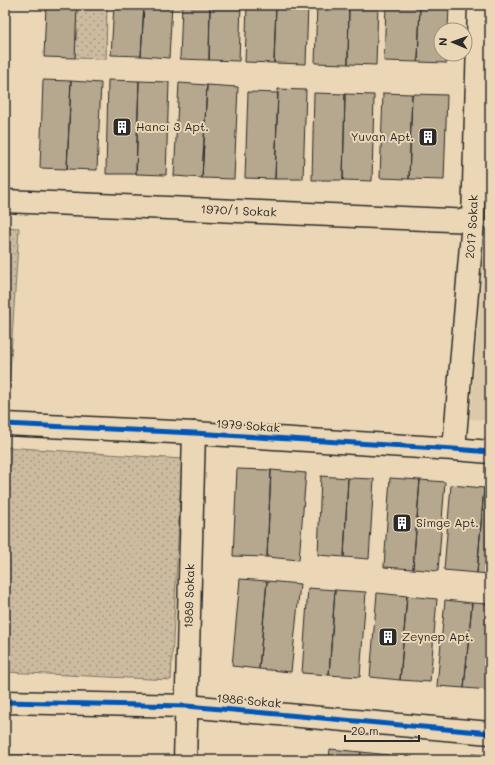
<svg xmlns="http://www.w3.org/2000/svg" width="495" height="765" font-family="Mali,sans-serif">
  <defs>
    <pattern id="grass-dots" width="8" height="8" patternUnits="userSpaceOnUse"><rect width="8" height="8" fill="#ccbb9f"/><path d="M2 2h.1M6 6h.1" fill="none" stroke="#a69882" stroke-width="1.8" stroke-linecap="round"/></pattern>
  </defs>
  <rect width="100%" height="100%" fill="#ebd7b5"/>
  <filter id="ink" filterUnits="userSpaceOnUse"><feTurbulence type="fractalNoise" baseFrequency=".025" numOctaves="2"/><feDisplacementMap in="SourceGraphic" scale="8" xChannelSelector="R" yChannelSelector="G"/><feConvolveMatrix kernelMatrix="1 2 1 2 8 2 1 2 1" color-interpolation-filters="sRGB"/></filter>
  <g filter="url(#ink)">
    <path fill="#dbc9aa" d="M490,193V421L470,419Z"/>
    <path fill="url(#grass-dots)" stroke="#7c7365" d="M77,5H107L106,59L75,58Z
      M5,227L19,228L8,401H5Z
      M5,447L182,459L171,680L5,672Z"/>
    <path fill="#b6a78f" stroke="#2b2b2b" d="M46,5H77L75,58L44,57Z
      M114,5H144L141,56L111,55Z
      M144,5H172L169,58L141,56Z
      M182,5H210L209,60L180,59Z
      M210,5H241L239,61L209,60Z
      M247,5H276L274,63L245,62Z
      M276,5H308L306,64L274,63Z
      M317,5H349L348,64L315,63Z
      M349,5H378L376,65L348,64Z
      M386,5H420L418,62L384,61Z
      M420,5H449L448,30H441V54H448L447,63L418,62Z
      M43,80L71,81L67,169L40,168Z
      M108,80L139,81L136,174H106Z
      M71,81L101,83L97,170L67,169Z
      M139,81L169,82L166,175L136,174Z
      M179,83L207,85L202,178L174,176Z
      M207,85L238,87L234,179L202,178Z
      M278,89L306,90L303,179H275Z
      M248,92L278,93L275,179L245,178Z
      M314,93L345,94L343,180H312Z
      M383,93L412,94L409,179L380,178Z
      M345,94L374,95L372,181L343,180Z
      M412,94L447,95L444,180L409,179Z
      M237,469L271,470L267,557L233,556Z
      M271,470L306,473L299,560L267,557Z
      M321,476L348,478L344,557L318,555Z
      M348,478L374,479L369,559L344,557Z
      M390,478L420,480L413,569L384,567Z
      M420,480L445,482L438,571L413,569Z
      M451,485L484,488L477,573L444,570Z
      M484,488H490V574L477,573Z
      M240,579L267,581L259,669L232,666Z
      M267,581L300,584L291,672L259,669Z
      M308,588L335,590L329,675L302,673Z
      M335,590L366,592L360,677L329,675Z
      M377,593L407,596L400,680L370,677Z
      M407,596L437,599L430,682L400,680Z
      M445,600L472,603L464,688L437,686Z
      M472,603L490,604V690L464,688Z
      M330,749L361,752L360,760H329Z
      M361,752L389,755V760H360Z
      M472,754L490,756V760H472Z
      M5,755L103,756V760H5Z
      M400,756L428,758V760H399Z
      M428,758L455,760H428Z"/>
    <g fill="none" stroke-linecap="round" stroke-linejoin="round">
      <g stroke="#2b2b2b" stroke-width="25">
        <g id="minor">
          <path id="s1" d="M5,201L473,221"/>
          <path d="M5,424L194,433L454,449L490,452"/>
          <path id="s2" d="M454,449L473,221L479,5"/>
          <path d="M5,702L187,706L490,733"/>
          <path id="s3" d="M185,760L194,433"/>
        </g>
      </g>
      <use href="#minor" stroke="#ebd7b5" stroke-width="22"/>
      <g stroke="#ebd7b5" stroke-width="8">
        <path id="cycleway" d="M5,424L194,433L454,449L490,452
          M5,702L187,706L490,733"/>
      </g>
      <use href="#cycleway" stroke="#0057b8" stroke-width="5"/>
    </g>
  </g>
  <defs>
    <g id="building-square" transform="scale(1)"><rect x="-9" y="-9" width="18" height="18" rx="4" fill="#2b2b2b" stroke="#ebd7b5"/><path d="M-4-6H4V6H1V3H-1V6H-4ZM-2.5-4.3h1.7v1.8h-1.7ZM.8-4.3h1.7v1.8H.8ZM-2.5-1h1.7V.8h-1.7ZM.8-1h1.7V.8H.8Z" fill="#fff"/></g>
  </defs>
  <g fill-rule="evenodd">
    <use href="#building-square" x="122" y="127"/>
    <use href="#building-square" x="428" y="137"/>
    <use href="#building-square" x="402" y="523"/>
    <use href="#building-square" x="388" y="637"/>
  </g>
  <g text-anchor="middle" stroke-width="4" stroke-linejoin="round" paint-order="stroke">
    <g font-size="12" fill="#2b2b2b" stroke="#ebd7b5" text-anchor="start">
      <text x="136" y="131">Hancı 3 Apt.</text>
      <text x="414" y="141" text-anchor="end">Yuvan Apt.</text>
      <text x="416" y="527">Simge Apt.</text>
      <text x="402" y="641">Zeynep Apt.</text>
    </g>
    <g font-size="12" fill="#2b2b2b" stroke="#ebd7b5">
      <text dy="4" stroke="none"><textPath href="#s1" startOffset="234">1970/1 Sokak</textPath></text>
      <text dy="4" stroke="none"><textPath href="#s2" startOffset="223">2017 Sokak</textPath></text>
      <text transform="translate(248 426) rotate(4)" y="4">1979 Sokak</text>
      <text dy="4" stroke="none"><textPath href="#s3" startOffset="164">1989 Sokak</textPath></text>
      <text transform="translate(249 701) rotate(5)" y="4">1986 Sokak</text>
    </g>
  </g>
  <rect width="495" height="765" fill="none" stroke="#ebd7b5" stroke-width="20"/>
  <rect x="10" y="10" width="475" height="745" fill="none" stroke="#2b2b2b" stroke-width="1.5" filter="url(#ink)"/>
  <g transform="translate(453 42) rotate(272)"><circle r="19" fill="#ebd7b5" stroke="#9e927e"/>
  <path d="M0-3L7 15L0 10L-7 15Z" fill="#2b2b2b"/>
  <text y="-6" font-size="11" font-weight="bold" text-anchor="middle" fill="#2b2b2b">N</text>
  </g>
  <path d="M345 735v6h74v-6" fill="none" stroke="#2b2b2b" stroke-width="2"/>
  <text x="351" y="735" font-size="12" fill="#2b2b2b" stroke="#ebd7b5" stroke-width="3" paint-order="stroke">20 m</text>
</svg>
